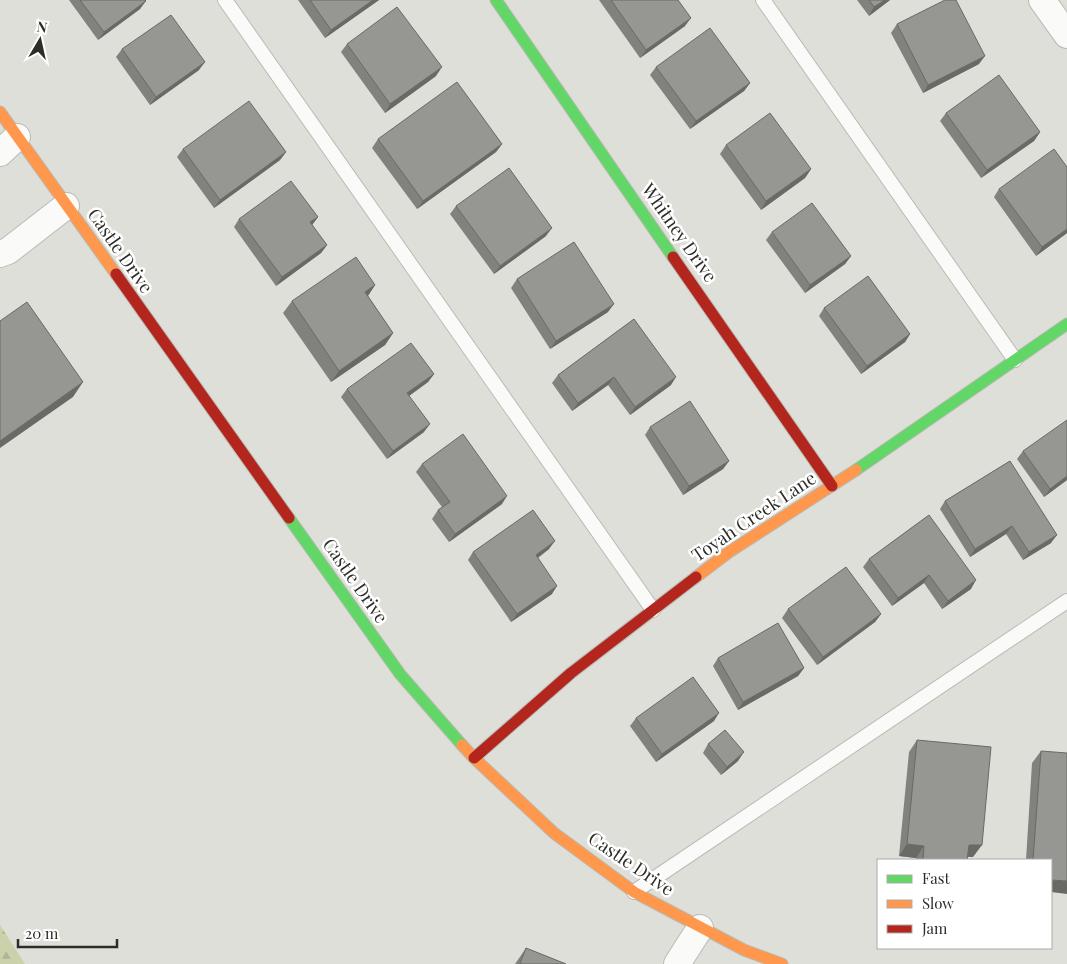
<svg xmlns="http://www.w3.org/2000/svg" width="1067" height="964" font-family="'Playfair Display',serif">
  <defs>
    <pattern id="forest-firs" width="22" height="20" patternUnits="userSpaceOnUse" patternTransform="scale(1.25)"><rect width="22" height="20" fill="#cbd2ab"/><path d="M5 1l3.5 6h-7zM16 11l3.5 6h-7z" fill="#aeb593"/></pattern>
  </defs>
  <rect width="100%" height="100%" fill="#dedfd8"/>
  <path fill="url(#forest-firs)" d="M0,925L25,964H0Z"/>
  <g fill="none" stroke-linecap="round" stroke-linejoin="round">
    <g stroke="#babbb6" stroke-width="16">
      <path id="lane" d="M225,0L653,610
        M763,0L1015,360
        M634,892L1067,601"/>
    </g>
    <g stroke="#babbb6" stroke-width="28">
      <path id="street" d="M1042,0L1067,35
        M0,153L17,137
        M0,254L8,251L66,206
        M677,964L700,928"/>
    </g>
    <g stroke="#babbb6" stroke-width="13">
      <path id="fast" d="M496,0L673,257
        M856,470L1067,324
        M289,518L400,674L462,745"/>
    </g>
    <g stroke="#babbb6" stroke-width="13">
      <path id="slow" d="M0,112L116,274
        M696,577L729,552L856,470
        M462,745L474,758L554,833L634,892L744,950L782,964"/>
    </g>
    <g stroke="#babbb6" stroke-width="13">
      <path id="jam" d="M673,257L832,486
        M116,274L289,518
        M474,758L571,673L696,577"/>
    </g>
    <use href="#lane" stroke="#fafaf9" stroke-width="14"/>
    <use href="#street" stroke="#fafaf9" stroke-width="26"/>
    <use href="#fast" stroke="#63d668" stroke-width="11"/>
    <use href="#slow" stroke="#ff974d" stroke-width="11"/>
    <use href="#jam" stroke="#b3261e" stroke-width="11"/>
  </g>
  <path fill="#81827e" d="M69,0H145L140,9L98,40Z
    M298,0H379L325,38Z
    M599,0H678L685,26L640,58Z
    M857,0H890L869,16Z
    M897,24L979,64L923,93L891,33Z
    M347,44L436,76L385,113L341,52Z
    M122,49L199,70L150,105L116,57Z
    M656,67L750,83L744,91L690,129L650,75Z
    M946,113L1040,132L1034,141L981,178L940,121Z
    M378,139L502,144L496,152L417,209L372,148Z
    M726,145L811,169L805,178L761,210L720,154Z
    M183,149L286,152L280,160L214,208L177,157Z
    M999,189L1067,233L1036,256L994,197Z
    M456,206L546,236L494,274L450,214Z
    M318,217L312,225L327,245L321,253L276,286L234,227L239,219Z
    M772,232L851,256L845,264L805,293L766,240Z
    M517,279L608,312L550,349L511,288Z
    M375,285L368,296L393,333L385,345L331,382L283,313L292,301Z
    M824,308L910,334L905,342L861,374L819,316Z
    M634,319L671,385L630,415L608,385L572,411L552,383L558,375Z
    M434,374L428,382L409,396L424,432L387,459L341,397L347,389Z
    M650,427L729,461L723,469L683,495L645,435Z
    M1023,451L1067,480L1044,497L1017,459Z
    M1010,461L1051,543L1023,560L1006,534L970,557L940,509L945,501Z
    M422,464L502,504L449,542L432,519L438,510L442,507L416,472Z
    M929,515L971,589L942,609L924,583L892,606L863,567L869,559Z
    M549,549L538,558L552,594L511,622L468,560L473,552Z
    M788,609L881,614L875,622L817,665L782,618Z
    M718,658L804,668L798,676L738,710L713,666Z
    M636,718L714,721L656,762L630,726Z
    M917,740L973,857H968L967,860H916V858L899,856L909,752Z
    M708,744L738,761L721,775L703,753Z
    M1041,751L1051,860H1026L1032,763Z
    M526,948L566,964H515Z"/>
  <path fill="#696a66" d="M373,0H379L325,38L331,30Z
    M885,0H890L869,16L874,7Z
    M146,1L140,9L98,40L104,32Z
    M691,18L685,26L640,58L646,50Z
    M985,56L979,64L923,93L928,85Z
    M205,62L199,70L150,105L156,97Z
    M442,67L436,76L385,113L390,104Z
    M750,83L744,91L690,129L696,121Z
    M1040,132L1034,141L981,178L987,170Z
    M502,144L496,152L417,209L423,201Z
    M286,152L280,160L214,208L220,200Z
    M811,169L805,178L761,210L766,201Z
    M318,217L312,225L310,222Z
    M552,228L546,236L494,274L500,266Z
    M1067,229V233L1036,256L1042,247Z
    M327,245L321,253L276,286L282,277Z
    M851,256L845,264L805,293L810,285Z
    M375,285L367,297L365,292Z
    M614,304L608,312L550,349L556,341Z
    M393,333L385,345L331,382L339,371Z
    M910,334L905,342L861,374L867,366Z
    M434,374L428,382L402,401L407,393Z
    M614,377L608,385L572,411L578,403Z
    M676,377L671,385L630,415L635,407Z
    M83,382L73,397L0,448V441Z
    M430,424L424,432L387,459L393,451Z
    M729,461L723,469L683,495L689,486Z
    M1067,476V480L1044,497L1050,489Z
    M507,496L502,504L449,542L455,534Z
    M1012,526L1006,534L970,557L975,549Z
    M1057,535L1051,543L1023,560L1029,552Z
    M555,541L549,549L530,563L536,555Z
    M929,575L924,583L892,606L898,598Z
    M976,580L971,589L942,609L948,601Z
    M557,586L552,594L511,622L517,614Z
    M881,614L875,622L817,665L823,657Z
    M804,668L798,676L738,710L743,702Z
    M719,713L714,721L656,762L662,754Z
    M744,752L738,761L721,775L727,767Z
    M907,844L924,846L916,858L899,856Z
    M969,845H982L973,857L960,856Z
    M1051,880L1067,881V894L1051,892Z"/>
  <path fill="#969792" stroke="#696a66" d="M80,0H145L146,1L104,32Z
    M310,0H373L331,30Z
    M611,0H678L691,18L646,50Z
    M869,0H885L874,7Z
    M945,0H956L985,56L928,85L897,24Z
    M397,7L442,67L390,104L347,44Z
    M171,15L205,62L156,97L122,49Z
    M710,28L750,83L696,121L656,67Z
    M999,75L1040,132L987,170L946,113Z
    M457,82L502,144L423,201L378,139Z
    M249,101L286,152L220,200L183,149Z
    M770,113L811,169L766,201L726,145Z
    M1054,149L1067,167V229L1042,247L999,189Z
    M509,168L552,228L500,266L456,206Z
    M291,181L318,217L310,222L327,245L282,277L239,219Z
    M812,203L851,256L810,285L772,232Z
    M574,242L614,304L556,341L517,279Z
    M356,257L375,285L365,292L393,333L339,371L292,301Z
    M868,276L910,334L867,366L824,308Z
    M27,302L83,382L0,441V321Z
    M634,319L676,377L635,407L614,377L578,403L558,375Z
    M411,343L434,374L407,393L430,424L393,451L347,389Z
    M690,401L729,461L689,486L650,427Z
    M1067,420V476L1050,489L1023,451Z
    M463,434L507,496L455,534L438,510L450,502L422,464Z
    M1010,461L1057,535L1029,552L1012,526L975,549L945,501Z
    M533,510L555,541L536,555L557,586L517,614L473,552Z
    M929,515L976,580L948,601L929,575L898,598L869,559Z
    M846,567L881,614L823,657L788,609Z
    M778,623L804,668L743,702L718,658Z
    M693,677L719,713L662,754L636,718Z
    M725,730L744,752L727,767L708,744Z
    M917,740L991,747L982,845H969L967,860H923L924,846L907,844Z
    M1041,751L1067,753V881L1051,880V860H1033Z
    M526,948L566,964H520Z"/>
  <g text-anchor="middle" stroke-width="5" stroke-linejoin="round" paint-order="stroke">
    <g font-size="18" fill="#2c2d28" stroke="#fff">
      <text transform="translate(679 233) rotate(55)" y="6">Whitney Drive</text>
      <text transform="translate(120 251) rotate(55)" y="6">Castle Drive</text>
      <text transform="translate(754 517) rotate(-34)" y="6">Toyah Creek Lane</text>
      <text transform="translate(355 581) rotate(55)" y="6">Castle Drive</text>
      <text transform="translate(631 864) rotate(34)" y="6">Castle Drive</text>
    </g>
  </g>
  <rect x="877" y="859" width="175" height="90" fill="#ffffff" stroke="#ababa9"/>
  <rect x="887" y="875" width="25" height="8" fill="#63d668" stroke="#ababa9"/>
  <text x="922" y="884" font-size="15" fill="#2c2d28">Fast</text>
  <rect x="887" y="900" width="25" height="8" fill="#ff974d" stroke="#ababa9"/>
  <text x="922" y="909" font-size="15" fill="#2c2d28">Slow</text>
  <rect x="887" y="925" width="25" height="8" fill="#b3261e" stroke="#ababa9"/>
  <text x="922" y="934" font-size="15" fill="#2c2d28">Jam</text>
  <g transform="translate(40 40) rotate(9)" stroke="#ffffff" stroke-width="4" paint-order="stroke">
  <path d="M0-4L9 19L0 12L-9 19Z" fill="#2c2d28"/>
  <text y="-8" font-size="14" font-weight="bold" text-anchor="middle" fill="#2c2d28">N</text>
  </g>
  <path d="M18 939v8h99v-8" fill="none" stroke="#2c2d28" stroke-width="2.5"/>
  <text x="25" y="939" font-size="15" fill="#2c2d28" stroke="#ffffff" stroke-width="4" paint-order="stroke">20 m</text>
</svg>
